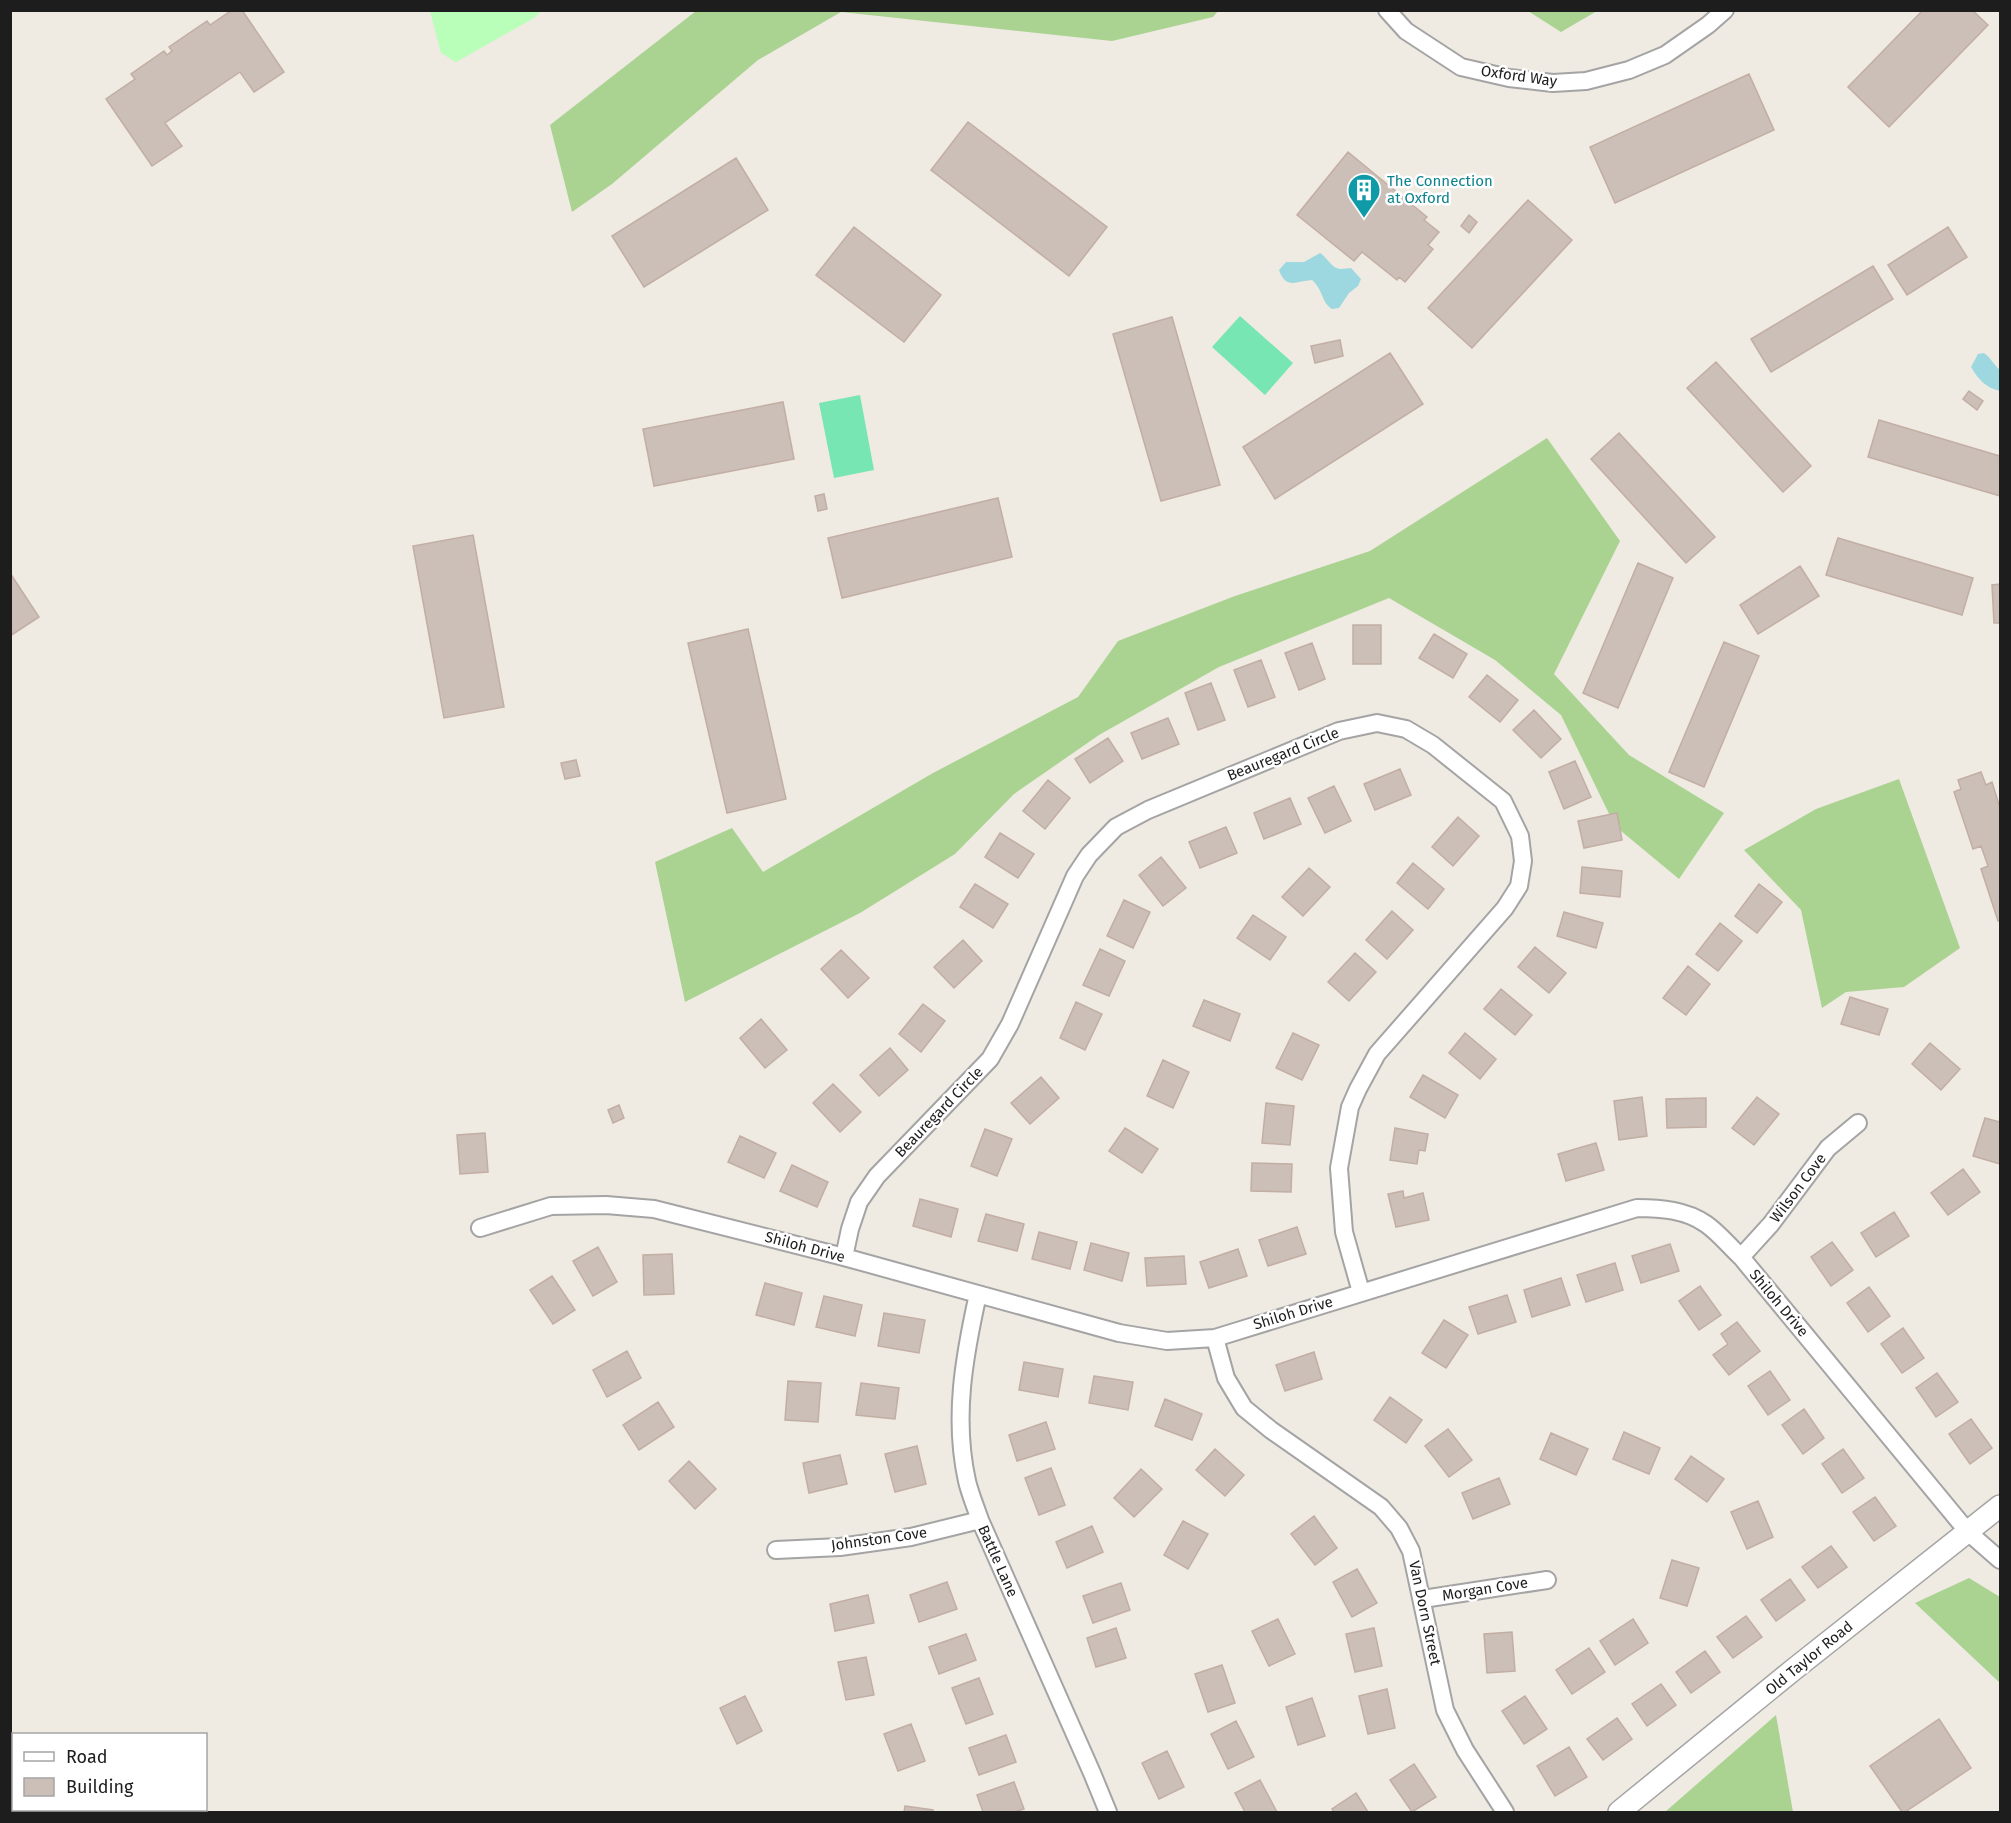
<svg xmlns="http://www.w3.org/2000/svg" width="2011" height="1823" font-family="'Fira Sans',sans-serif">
  <rect width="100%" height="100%" fill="#efeae2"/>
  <path fill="#aad392" d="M696,11V10L1218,11L1213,17L1112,41L841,12L758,60L612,184L572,212L550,125Z
    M1528,11H1597L1561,32Z
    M1547,438L1620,541L1554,674L1629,755L1724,813L1679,879L1615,826L1561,715L1495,660L1389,598L1219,667L1099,735L1014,794L955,854L860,913L685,1002L655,862L732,828L763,872L933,773L1078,697L1118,641L1235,596L1370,551Z
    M1899,779L1960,948L1904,987L1846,992L1822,1008L1801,910L1744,850L1816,809Z
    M1969,1578L2000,1597V1683L1915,1603Z
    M1776,1715L1793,1812H1665Z"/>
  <path fill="#b9feb9" d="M430,11V10L541,11L534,18L456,62L441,53Z"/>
  <path fill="#77e6b3" d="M1240,316L1293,363L1265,395L1212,347Z
    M860,395L874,470L834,478L819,403Z"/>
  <path fill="#9dd8e1" d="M1320,253C1327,257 1331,268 1340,269C1344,269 1348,268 1351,268L1361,279L1358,286L1349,293L1339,308L1332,309C1321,302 1324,291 1312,280C1296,281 1286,290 1279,270L1286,262H1304Z
    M1984,353C1991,358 1994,365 2000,370V391C1986,388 1978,379 1971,367L1978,354Z"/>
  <path fill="#cbbfb7" stroke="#c2aea3" stroke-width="1.5" d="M232,10H242L284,72L254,92L240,72L165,123L182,146L152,166L106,99L135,79L131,74L164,51L167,55L172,51L169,47L207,21L210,25Z
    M1923,10H1972L1988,25L1889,127L1848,87Z
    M1749,74L1774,130L1615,203L1590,147Z
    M968,122L1107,227L1069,276L931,170Z
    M1348,152L1427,217L1424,220L1439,232L1428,245L1433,249L1405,282L1399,277L1397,280L1362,252L1354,261L1297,215Z
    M736,158L768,210L644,287L612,236Z
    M1528,200L1572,240L1472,348L1428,308Z
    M1469,215L1477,222L1469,233L1461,226Z
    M854,227L941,295L904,342L816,275Z
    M1948,227L1967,257L1907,295L1888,265Z
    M1873,266L1893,299L1771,372L1751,339Z
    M1172,317L1220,485L1161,501L1113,334Z
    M1340,340L1343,356L1315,363L1311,346Z
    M1390,353L1423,404L1275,499L1243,447Z
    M1716,362L1811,466L1783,492L1687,388Z
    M1969,391L1983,401L1977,410L1963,399Z
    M783,402L794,459L654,486L643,429Z
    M1879,420L2000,456V496L1868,457Z
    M1619,433L1715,537L1686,563L1591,459Z
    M824,494L827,509L818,511L815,496Z
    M998,498L1012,557L842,598L828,538Z
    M473,535L504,707L444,718L413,546Z
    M1838,538L1973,578L1962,615L1826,575Z
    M1638,563L1673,578L1618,708L1583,693Z
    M1800,566L1819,596L1758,634L1740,605Z
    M10,573L39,617L10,636Z
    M2000,584V623H1994L1992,585Z
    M1353,625H1381V664H1353Z
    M748,629L786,799L727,813L688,643Z
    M1434,634L1467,654L1453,678L1419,658Z
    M1724,642L1759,656L1704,787L1669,772Z
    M1312,643L1325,679L1299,690L1285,653Z
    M1261,660L1275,697L1248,707L1234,670Z
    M1487,675L1518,700L1500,722L1469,697Z
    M1211,683L1225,720L1198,730L1185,693Z
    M1534,710L1561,739L1541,758L1513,730Z
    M1168,718L1179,744L1142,759L1131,733Z
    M1108,738L1123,761L1090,783L1075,759Z
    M576,760L580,776L565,779L561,763Z
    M1575,761L1591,797L1564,809L1549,772Z
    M1400,769L1411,795L1375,810L1364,784Z
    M1981,772L1986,785L1992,782L2000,808V920L1998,921L1981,869L1988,866L1981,846L1973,849L1954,792L1961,789L1958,780Z
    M1048,780L1070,798L1045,829L1023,811Z
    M1334,786L1351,821L1325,833L1308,798Z
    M1290,798L1301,824L1264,839L1254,813Z
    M1617,813L1622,840L1584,848L1578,821Z
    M1458,817L1479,836L1453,866L1432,847Z
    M1226,827L1237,853L1200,868L1189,842Z
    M1000,833L1034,854L1018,878L985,857Z
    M1161,857L1186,888L1163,906L1139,875Z
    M1413,863L1444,889L1428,909L1397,883Z
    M1582,867L1622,871L1620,897L1580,893Z
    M1309,868L1330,887L1303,916L1282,897Z
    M975,884L1008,904L993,928L960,907Z
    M1759,884L1782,902L1757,933L1735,916Z
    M1124,900L1150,912L1133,948L1107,936Z
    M1392,911L1413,930L1387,959L1366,940Z
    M1564,912L1603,923L1596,948L1557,936Z
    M1253,915L1286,937L1270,960L1237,938Z
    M1720,923L1742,941L1718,971L1696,954Z
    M963,940L982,961L954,988L934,967Z
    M1535,947L1566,973L1549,993L1518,967Z
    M1100,949L1125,961L1109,996L1083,985Z
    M841,950L869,978L848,998L821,969Z
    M1355,953L1376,972L1349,1001L1328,982Z
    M1688,966L1710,984L1686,1015L1663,998Z
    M1501,989L1532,1015L1515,1035L1484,1009Z
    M1850,997L1888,1009L1879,1035L1841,1024Z
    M1204,1000L1240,1014L1230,1041L1193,1026Z
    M1076,1002L1102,1014L1085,1050L1060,1038Z
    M923,1004L945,1021L921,1052L899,1034Z
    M761,1019L787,1050L765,1068L740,1038Z
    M1293,1033L1319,1045L1302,1080L1276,1068Z
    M1465,1033L1496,1059L1480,1079L1449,1053Z
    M1930,1043L1960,1069L1941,1090L1912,1064Z
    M890,1048L908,1070L879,1096L860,1075Z
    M1163,1060L1189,1072L1173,1108L1147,1096Z
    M1423,1075L1458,1095L1445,1118L1410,1097Z
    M1041,1077L1059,1098L1030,1124L1011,1103Z
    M833,1084L861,1112L840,1132L813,1103Z
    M1642,1097L1647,1136L1619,1140L1614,1101Z
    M1757,1097L1779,1114L1754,1145L1732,1128Z
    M1706,1098V1127L1667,1128L1666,1099Z
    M1266,1103L1294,1106L1290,1145L1262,1143Z
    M619,1105L624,1118L613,1123L608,1110Z
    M1985,1118L2000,1122V1164L1973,1156Z
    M1125,1128L1158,1149L1142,1173L1109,1151Z
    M1395,1128L1428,1134L1425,1151L1419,1150L1417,1164L1390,1160Z
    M985,1129L1012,1139L997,1176L971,1166Z
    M485,1133L488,1172L460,1174L457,1135Z
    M740,1136L776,1153L764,1178L728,1162Z
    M1596,1143L1604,1170L1566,1181L1558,1154Z
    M1252,1163L1292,1164L1291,1192L1251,1191Z
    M792,1165L828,1182L817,1207L780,1191Z
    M1963,1169L1980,1192L1948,1215L1931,1193Z
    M1403,1191L1404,1198L1423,1193L1429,1220L1396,1227L1388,1194Z
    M920,1199L958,1209L951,1237L913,1226Z
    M1894,1212L1909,1236L1876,1257L1861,1233Z
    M986,1214L1024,1224L1017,1251L978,1241Z
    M1297,1227L1306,1254L1268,1266L1259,1240Z
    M1039,1232L1077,1242L1070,1269L1032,1259Z
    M1832,1242L1853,1270L1831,1286L1811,1257Z
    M1091,1243L1129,1253L1122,1281L1084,1270Z
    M1670,1244L1679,1271L1641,1283L1632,1256Z
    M598,1247L617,1282L593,1296L573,1261Z
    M1238,1249L1247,1276L1209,1288L1200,1262Z
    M672,1254L674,1294L644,1295L643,1255Z
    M1184,1256L1186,1284L1147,1286L1145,1258Z
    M1615,1263L1623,1290L1586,1302L1577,1275Z
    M552,1276L575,1310L553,1324L530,1290Z
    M1561,1278L1570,1305L1532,1317L1524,1290Z
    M765,1283L802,1293L794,1325L756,1315Z
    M1700,1286L1721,1315L1699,1330L1679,1301Z
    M1869,1287L1890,1316L1868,1332L1847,1303Z
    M1507,1295L1516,1322L1478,1334L1469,1307Z
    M824,1296L862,1305L855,1336L816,1327Z
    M884,1313L925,1320L919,1353L878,1346Z
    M1444,1320L1468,1335L1446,1368L1422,1353Z
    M1737,1322L1760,1351L1729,1375L1713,1355L1728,1344L1721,1334Z
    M1903,1328L1924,1358L1902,1373L1881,1344Z
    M627,1351L641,1378L607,1397L593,1370Z
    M1314,1352L1322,1379L1285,1391L1276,1365Z
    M1024,1362L1063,1369L1058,1397L1019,1390Z
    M1770,1371L1790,1400L1768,1415L1748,1386Z
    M1937,1373L1958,1402L1936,1417L1916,1388Z
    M1094,1376L1133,1382L1128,1410L1089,1403Z
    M788,1381L821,1383L818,1422L785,1420Z
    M861,1383L899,1388L895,1419L856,1415Z
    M1390,1397L1422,1420L1406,1443L1374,1420Z
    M1165,1399L1202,1414L1192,1440L1155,1426Z
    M658,1402L674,1427L639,1450L623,1425Z
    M1804,1409L1824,1438L1803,1454L1782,1425Z
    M1971,1419L1992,1448L1970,1464L1949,1434Z
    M1046,1422L1055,1449L1017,1461L1009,1435Z
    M1448,1429L1472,1460L1449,1477L1425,1446Z
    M1624,1432L1660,1448L1649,1474L1613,1459Z
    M1551,1433L1588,1449L1576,1475L1540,1459Z
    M917,1446L926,1484L895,1492L885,1454Z
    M1215,1449L1244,1475L1225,1496L1196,1470Z
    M1843,1449L1864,1478L1842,1493L1822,1464Z
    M840,1455L847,1484L809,1493L803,1463Z
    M1691,1456L1724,1479L1707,1502L1675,1479Z
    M689,1461L716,1489L695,1509L669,1481Z
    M1051,1468L1065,1505L1039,1515L1025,1478Z
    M1141,1469L1162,1489L1134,1517L1114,1498Z
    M1499,1478L1510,1504L1473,1519L1462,1493Z
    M1875,1497L1896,1526L1874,1541L1853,1512Z
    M1758,1501L1773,1537L1747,1549L1731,1512Z
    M1314,1516L1337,1548L1315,1565L1291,1534Z
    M1183,1521L1208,1534L1188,1569L1164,1555Z
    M1092,1526L1103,1552L1067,1568L1056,1542Z
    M1831,1546L1847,1567L1818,1588L1802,1567Z
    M1672,1560L1699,1568L1687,1606L1660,1598Z
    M1357,1569L1377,1603L1352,1617L1333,1582Z
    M1790,1579L1805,1600L1776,1621L1761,1600Z
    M947,1582L957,1609L919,1622L910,1595Z
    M1121,1583L1130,1610L1093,1623L1083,1596Z
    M868,1595L874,1623L835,1631L830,1604Z
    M1746,1616L1762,1637L1733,1658L1717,1637Z
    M1278,1619L1295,1654L1269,1666L1252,1631Z
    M1633,1619L1648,1643L1615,1665L1600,1641Z
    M1116,1628L1126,1658L1096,1667L1087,1638Z
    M1374,1628L1382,1666L1355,1672L1346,1634Z
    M1512,1632L1515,1671L1487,1673L1484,1634Z
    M966,1634L976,1660L939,1674L929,1647Z
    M1589,1648L1605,1672L1572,1694L1556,1670Z
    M1705,1651L1720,1672L1691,1693L1676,1672Z
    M866,1657L874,1695L846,1700L838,1662Z
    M1222,1665L1235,1703L1208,1712L1195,1674Z
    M979,1678L993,1714L966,1724L952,1688Z
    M1661,1684L1676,1705L1647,1726L1632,1704Z
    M1387,1689L1395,1728L1368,1734L1359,1696Z
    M745,1696L762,1731L737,1744L720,1708Z
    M1525,1696L1547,1729L1524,1744L1502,1711Z
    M1312,1698L1325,1736L1298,1745L1286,1707Z
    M1617,1718L1632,1739L1603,1760L1587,1739Z
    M1939,1719L1971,1768L1905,1812H1902L1870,1766Z
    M1236,1721L1254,1757L1228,1769L1211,1734Z
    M911,1724L925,1761L898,1771L884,1734Z
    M1006,1735L1016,1762L979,1775L969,1748Z
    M1569,1747L1587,1777L1555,1796L1537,1766Z
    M1167,1751L1184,1787L1159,1799L1142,1763Z
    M1414,1764L1436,1797L1412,1812L1390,1780Z
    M1260,1780L1277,1812H1245L1235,1793Z
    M1014,1782L1024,1809L1014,1812H983L977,1795Z
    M1356,1793L1368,1812H1334L1332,1809Z
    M905,1806L933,1810V1812H904Z"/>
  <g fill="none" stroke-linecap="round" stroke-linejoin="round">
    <g stroke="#a4a4a4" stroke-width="20">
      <path id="minor" d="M1387,10L1406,31L1461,67L1509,78L1553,83L1586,81L1629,70L1665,55L1708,25L1725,10
        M480,1228L551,1206L606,1205L654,1209L844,1257L1119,1333L1167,1341L1215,1338L1637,1208C1661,1208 1686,1210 1706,1224C1719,1233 1730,1247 1741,1257L1968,1532L2000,1560
        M844,1257L850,1229L859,1202L877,1176L990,1059L1010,1024L1075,876L1089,855L1116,827L1148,810L1339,731L1377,723L1406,729L1433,745L1503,801L1520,836L1523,861L1519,886L1505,908L1377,1054L1358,1089L1350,1107L1339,1168L1344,1232L1361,1292
        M1741,1257L1771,1224L1828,1148L1858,1123
        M978,1294C964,1357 953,1418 967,1481C970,1494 976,1508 980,1520L1092,1773L1108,1812
        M1215,1338L1226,1378L1244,1408L1271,1430L1381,1507L1399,1528L1411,1551L1445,1710L1465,1750L1505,1812
        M776,1550L840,1547L911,1537L980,1520
        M1423,1599L1547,1580"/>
    </g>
    <g stroke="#a4a4a4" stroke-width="24">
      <path id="tertiary" d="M1619,1812L1793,1670L2000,1506"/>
    </g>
    <use href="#minor" stroke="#fff" stroke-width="16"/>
    <use href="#tertiary" stroke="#fff" stroke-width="21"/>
  </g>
  <defs>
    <g id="building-pin" transform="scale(1.725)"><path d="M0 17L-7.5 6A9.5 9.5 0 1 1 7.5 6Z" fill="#0f9aa8" stroke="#fff"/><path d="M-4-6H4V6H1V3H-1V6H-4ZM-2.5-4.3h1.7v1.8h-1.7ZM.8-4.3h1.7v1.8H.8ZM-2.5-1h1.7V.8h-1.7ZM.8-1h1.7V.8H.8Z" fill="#fff"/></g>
  </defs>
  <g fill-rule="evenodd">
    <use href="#building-pin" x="1364" y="190"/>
  </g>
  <g text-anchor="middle" stroke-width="5" stroke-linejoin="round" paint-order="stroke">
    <g font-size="15" fill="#1d1d1d" stroke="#fff">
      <text transform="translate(1519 76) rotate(8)" y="5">Oxford Way</text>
      <text transform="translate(1283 754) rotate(-22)" y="5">Beauregard Circle</text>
      <text transform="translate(939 1112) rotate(-46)" y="5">Beauregard Circle</text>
      <text transform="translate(1798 1188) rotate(-53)" y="5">Wilson Cove</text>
      <text transform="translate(805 1247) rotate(15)" y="5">Shiloh Drive</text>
      <text transform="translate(1779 1303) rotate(50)" y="5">Shiloh Drive</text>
      <text transform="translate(1293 1313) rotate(-17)" y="5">Shiloh Drive</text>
      <text transform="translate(879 1539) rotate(-8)" y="5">Johnston Cove</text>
      <text transform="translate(998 1561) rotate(66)" y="5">Battle Lane</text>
      <text transform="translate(1485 1589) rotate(-9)" y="5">Morgan Cove</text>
      <text transform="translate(1425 1613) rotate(78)" y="5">Van Dorn Street</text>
      <text transform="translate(1809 1658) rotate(-39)" y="5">Old Taylor Road</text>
    </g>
    <g font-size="15" fill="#0d838f" stroke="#fff" text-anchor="start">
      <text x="1387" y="186">The Connection<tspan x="1387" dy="17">at Oxford</tspan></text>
    </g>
  </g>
  <rect width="2011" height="1823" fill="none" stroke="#1d1d1d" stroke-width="24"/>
  <rect x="12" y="1733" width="195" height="78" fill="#ffffff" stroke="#a5a5a5" stroke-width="1.5"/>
  <rect x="24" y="1752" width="30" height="9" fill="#ffffff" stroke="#a5a5a5" stroke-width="1.5"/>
  <text x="66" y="1763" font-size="18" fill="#1d1d1d">Road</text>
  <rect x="24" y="1778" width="30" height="18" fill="#cbbfb7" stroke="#a5a5a5" stroke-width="1.5"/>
  <text x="66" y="1793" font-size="18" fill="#1d1d1d">Building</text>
</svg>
